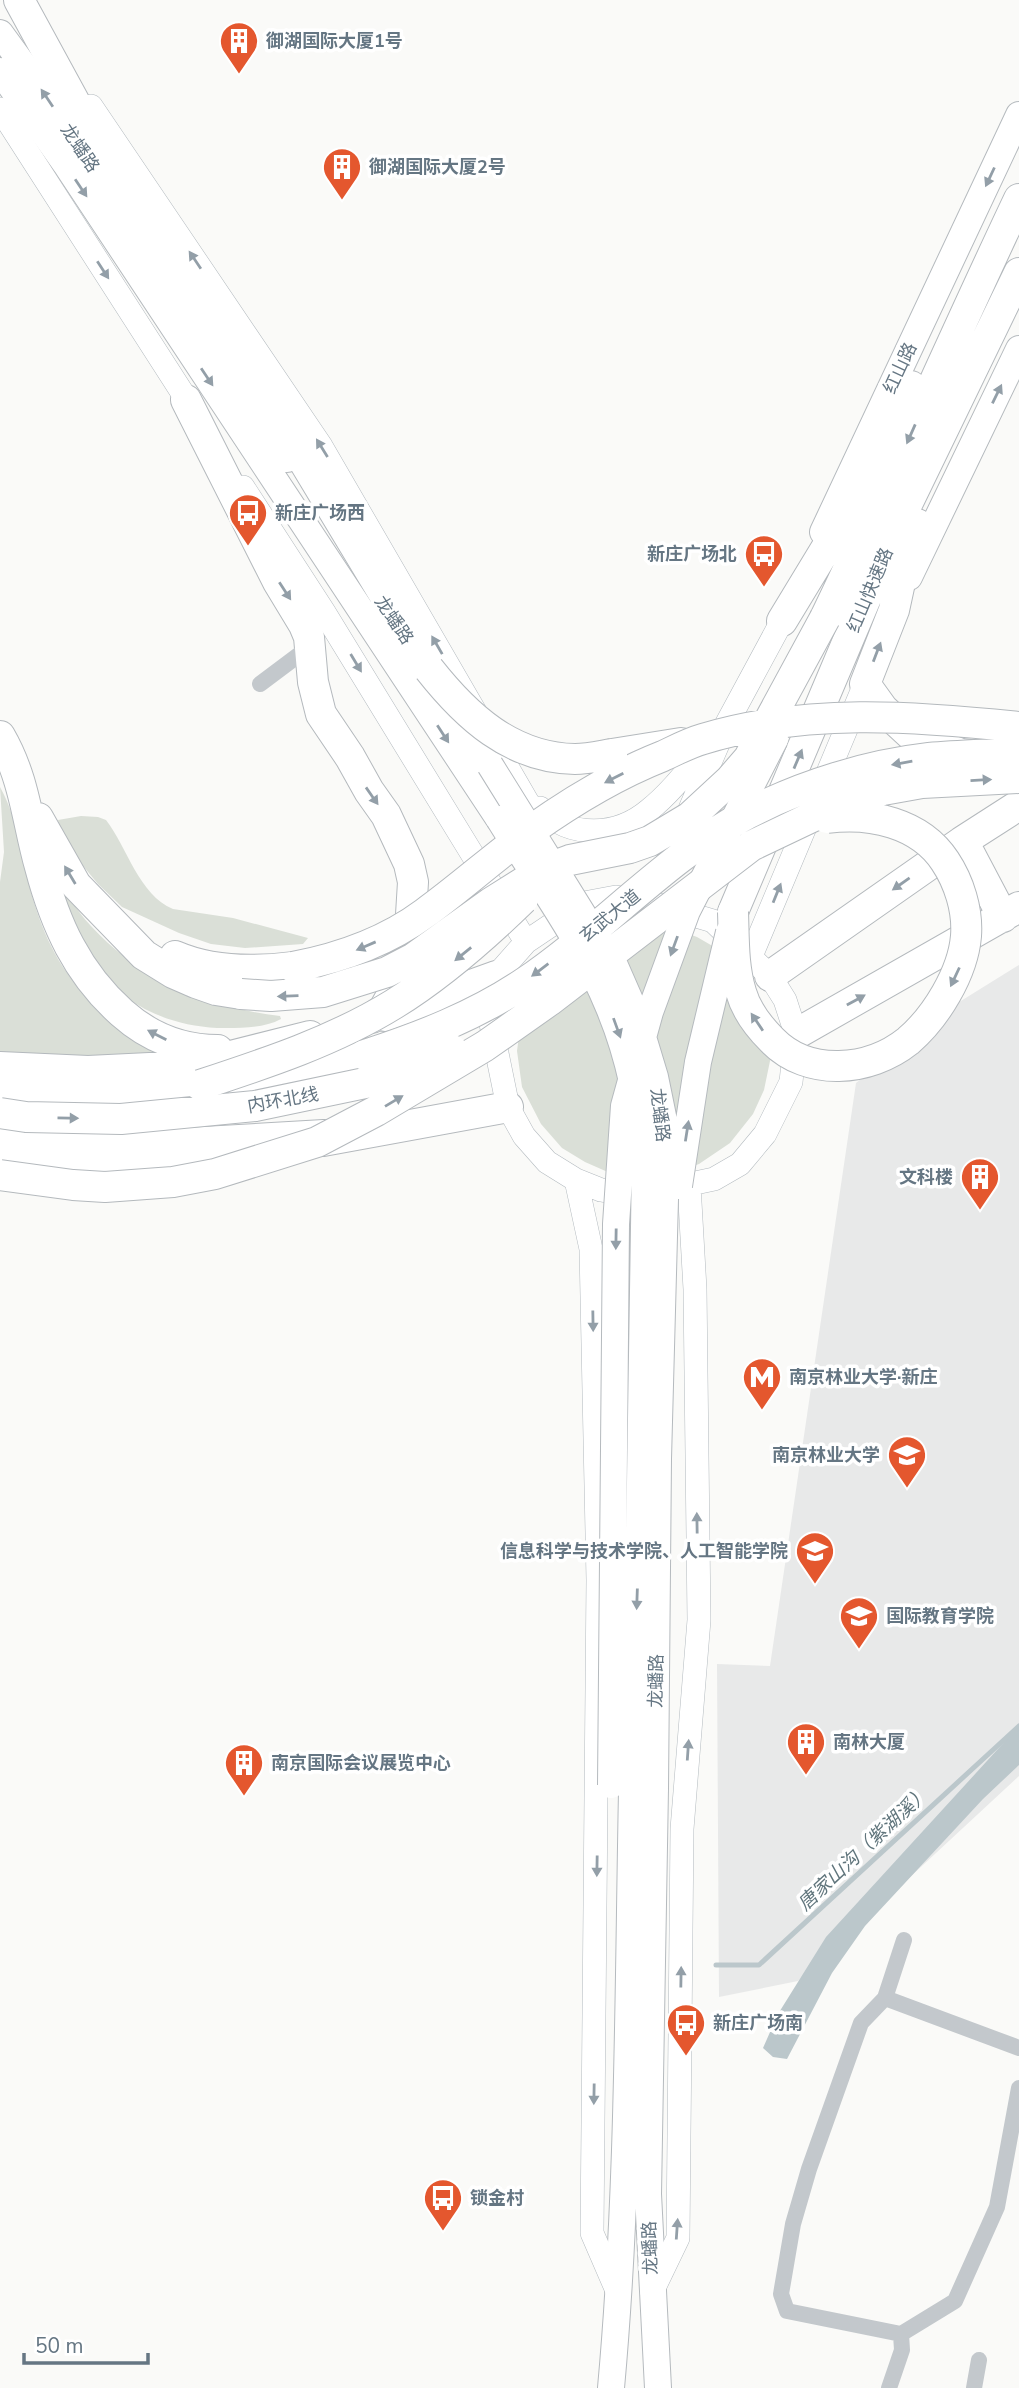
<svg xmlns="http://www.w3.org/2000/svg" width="1019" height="2388" font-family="'Nunito Sans','Noto Sans SC',sans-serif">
  <rect width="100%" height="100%" fill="#fafaf8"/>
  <path fill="#e8e9e9" d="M1019,965V1776L798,1981L719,1997L717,1664L770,1666L856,1083L956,1004Z"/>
  <path fill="#dadfd7" d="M0,787C17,817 20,851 29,884C38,921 54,961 80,989C101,1013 129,1031 154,1051L151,1054L102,1058L0,1053V882L4,852Z
    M81,816L98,817L106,820C127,847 139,895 173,909L233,918L308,938L303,944L245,948L211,944L179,933L122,907L98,884L79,861L59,826L58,820Z
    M51,868C63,888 75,909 91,926C139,979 210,1008 280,1016L281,1019C263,1029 237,1028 217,1028C166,1025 123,1005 93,963C87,954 83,942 79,933C70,911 60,890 51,868Z
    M646,925L673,928L697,937L716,948L767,1023L770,1061L764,1090L753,1114L730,1143L699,1164L669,1175L610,1173L585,1162L562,1148L541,1124L522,1087L517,1051L522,1013L619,927Z"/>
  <path fill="#bbc7cb" d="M1019,1726V1765L983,1799L865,1926L832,1973L787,2059L773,2057L763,2048L778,2014L826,1937Z"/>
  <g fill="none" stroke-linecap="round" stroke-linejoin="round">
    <path stroke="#bbc7cb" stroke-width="5" d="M716,1965H759L1019,1726"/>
    <g stroke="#b3babf" stroke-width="24">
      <path id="secondary" d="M91,106L321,446L542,827
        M0,109L196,414
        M243,487L324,612L526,942
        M540,808C570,839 617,837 649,810C673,791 692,764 712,741
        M687,816L727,723L782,621
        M616,897L649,902L713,921L770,976L785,1000L796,1034L791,1082L765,1134L740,1164L714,1179L634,1196L601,1190L576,1180L547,1162L524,1136L508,1107L490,1019L496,976L526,942L584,903Z
        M751,956L865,684
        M576,1180L591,1249L598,1580L592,2233L618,2293
        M652,2292L678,2238L682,1829L699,1620L695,1289L689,1185"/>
    </g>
    <g stroke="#b5babe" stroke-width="28">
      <path id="primary" d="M0,33L43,92L287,459
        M0,71L67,166L499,819
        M823,532L1019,115
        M909,577L1019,349
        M447,701L490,765
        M655,1788L648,2194L658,2388
        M611,2388C629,2190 628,1990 632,1791"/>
    </g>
    <g stroke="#b4b9bd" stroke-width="32">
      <path id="highway" d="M19,0L105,158L247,367L429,669
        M186,400L278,582L304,625L309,637L313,682L321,714L350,757L369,791L386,815L409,864L413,882L410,931L394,991L384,1009L372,1018
        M917,524L907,550L894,610L865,684L883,709L910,734L961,754L970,755
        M825,618C892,479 953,338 1019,199
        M782,621L853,504L911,386
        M0,736C25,779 27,821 40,867C55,924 77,973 122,1013C149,1037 182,1050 218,1050
        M612,754L681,743
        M38,818L76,885L144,955L173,973L196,983L216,990L241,994
        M963,841L1003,917
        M733,912L896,527L1019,273
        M175,956C212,972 254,972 293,967
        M770,976L963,841L1019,805
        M385,1016L496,976
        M796,1034L1019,907
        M0,1067L88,1071L191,1066L310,1036
        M0,1088C51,1091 103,1096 155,1092C226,1086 296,1071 365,1055
        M0,1136L133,1146L324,1135
        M323,1141L508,1107
        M0,1158L72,1170L135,1169L263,1149"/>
    </g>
    <path stroke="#c3c8cc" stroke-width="16" d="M260,684L300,654
      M885,1998L1019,2048
      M901,2334L955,2301L997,2207L1019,2088
      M889,2388L902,2350L901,2334L787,2311L781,2294L793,2224L809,2169L861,2023L885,1998L904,1940
      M974,2388L979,2360"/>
    <use href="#secondary" stroke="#fff" stroke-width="23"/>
    <use href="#primary" stroke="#fff" stroke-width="26"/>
    <use href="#highway" stroke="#fff" stroke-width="30"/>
    <g stroke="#b5babe" stroke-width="28" stroke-linecap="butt">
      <path id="primary-bridge" d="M490,765L615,966L636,1014L655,1077L664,1121L666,1162L658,1459L655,1788
        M499,819C537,881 582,941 609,1008C630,1058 639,1109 645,1163L639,1548L632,1791
        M679,1186L698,1062L729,932
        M611,1785L616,1224L624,1106L650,1012L687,911L775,739"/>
    </g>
    <g stroke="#b4b9bd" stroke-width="32" stroke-linecap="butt">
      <path id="highway-bridge" d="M429,669C466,716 511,758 575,759C587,759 600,756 612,754
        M733,912C734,939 733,966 741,992C746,1010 759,1027 772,1040C808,1077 869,1072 908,1041C936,1017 963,973 966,936C968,910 959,882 945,861C920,823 870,812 827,818
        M293,967C340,958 386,942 425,913C461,887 494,857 530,831C572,801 615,775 663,756C676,750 689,743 703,739C806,708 913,716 1019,727
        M241,994L271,996L323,992L387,972L414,958L492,902L543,870L570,860L630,848L650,841L690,817L730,780L749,758L825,618
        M365,1055C420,1037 475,1016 524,983C600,932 667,856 747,814C802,785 868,765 929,758C959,755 989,755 1019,753
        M200,1085C267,1063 334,1041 394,1004C441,975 483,938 523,899
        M0,1113L26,1117L121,1119L255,1106L365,1083L452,1050
        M0,1175L73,1185L105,1187L173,1182L215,1174L317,1142L376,1111L485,1046L549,1001L751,846L837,805L883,790L922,783L1019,778"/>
    </g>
    <use href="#primary-bridge" stroke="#fff" stroke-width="26"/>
    <use href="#highway-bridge" stroke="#fff" stroke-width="30"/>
  </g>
  <defs><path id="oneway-solid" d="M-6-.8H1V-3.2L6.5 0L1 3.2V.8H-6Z" transform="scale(1.75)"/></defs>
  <g fill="#939fa8">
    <use href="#oneway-solid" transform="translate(47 98) rotate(-124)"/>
    <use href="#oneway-solid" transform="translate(990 177) rotate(115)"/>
    <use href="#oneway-solid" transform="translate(81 188) rotate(56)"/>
    <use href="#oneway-solid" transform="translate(195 260) rotate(-124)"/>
    <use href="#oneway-solid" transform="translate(103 270) rotate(57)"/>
    <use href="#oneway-solid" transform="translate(207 377) rotate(56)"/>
    <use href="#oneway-solid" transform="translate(997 394) rotate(-64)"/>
    <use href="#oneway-solid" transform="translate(911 434) rotate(114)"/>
    <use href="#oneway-solid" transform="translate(322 448) rotate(-122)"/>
    <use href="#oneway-solid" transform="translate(285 591) rotate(57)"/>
    <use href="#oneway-solid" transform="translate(437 645) rotate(-120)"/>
    <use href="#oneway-solid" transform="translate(877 652) rotate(-69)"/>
    <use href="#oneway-solid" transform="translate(356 663) rotate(59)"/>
    <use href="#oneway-solid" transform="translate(443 734) rotate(57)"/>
    <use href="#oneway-solid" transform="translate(798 759) rotate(-67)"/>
    <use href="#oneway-solid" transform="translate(902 763) rotate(170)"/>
    <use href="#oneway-solid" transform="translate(614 778) rotate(153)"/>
    <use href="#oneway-solid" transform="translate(981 780) rotate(-3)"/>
    <use href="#oneway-solid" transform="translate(372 796) rotate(55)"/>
    <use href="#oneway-solid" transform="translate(70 875) rotate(-121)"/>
    <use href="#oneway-solid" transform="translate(901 884) rotate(145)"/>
    <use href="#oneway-solid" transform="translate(777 893) rotate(-68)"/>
    <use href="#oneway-solid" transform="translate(366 946) rotate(157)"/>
    <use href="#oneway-solid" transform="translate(674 946) rotate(110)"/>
    <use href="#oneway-solid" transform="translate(463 954) rotate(141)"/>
    <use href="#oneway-solid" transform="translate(540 970) rotate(143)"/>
    <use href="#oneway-solid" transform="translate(955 977) rotate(115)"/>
    <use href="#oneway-solid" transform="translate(288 996) rotate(178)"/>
    <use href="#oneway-solid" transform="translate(856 1000) rotate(-29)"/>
    <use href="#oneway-solid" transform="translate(757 1022) rotate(-124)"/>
    <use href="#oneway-solid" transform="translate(617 1028) rotate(70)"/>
    <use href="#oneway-solid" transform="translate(157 1035) rotate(-153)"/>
    <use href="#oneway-solid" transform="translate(394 1101) rotate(-31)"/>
    <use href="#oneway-solid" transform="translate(68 1118) rotate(1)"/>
    <use href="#oneway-solid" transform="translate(687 1131) rotate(-81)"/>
    <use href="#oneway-solid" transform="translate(616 1239) rotate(91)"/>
    <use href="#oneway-solid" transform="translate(593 1321) rotate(89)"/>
    <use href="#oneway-solid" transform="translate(697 1523) rotate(-91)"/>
    <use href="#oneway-solid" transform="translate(637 1599) rotate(92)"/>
    <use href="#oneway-solid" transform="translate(688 1750) rotate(-86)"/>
    <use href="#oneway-solid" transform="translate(597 1866) rotate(91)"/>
    <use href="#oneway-solid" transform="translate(681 1977) rotate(-89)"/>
    <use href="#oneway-solid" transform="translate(594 2094) rotate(91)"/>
    <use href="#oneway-solid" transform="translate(677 2229) rotate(-86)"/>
  </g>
  <defs>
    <g id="building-pin" transform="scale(2.0125)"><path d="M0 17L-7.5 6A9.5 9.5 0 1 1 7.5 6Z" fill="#e4572e" stroke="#fff"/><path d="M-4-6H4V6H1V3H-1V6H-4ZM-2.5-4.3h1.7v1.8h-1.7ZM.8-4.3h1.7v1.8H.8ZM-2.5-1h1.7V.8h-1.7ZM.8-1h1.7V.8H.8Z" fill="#fff"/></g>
    <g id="bus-pin" transform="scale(2.0125)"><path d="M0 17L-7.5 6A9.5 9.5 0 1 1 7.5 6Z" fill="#e4572e" stroke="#fff"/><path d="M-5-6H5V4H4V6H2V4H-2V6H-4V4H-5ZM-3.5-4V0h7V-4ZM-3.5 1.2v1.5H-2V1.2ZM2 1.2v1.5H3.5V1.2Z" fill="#fff"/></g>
    <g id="metro-pin" transform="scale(2.0125)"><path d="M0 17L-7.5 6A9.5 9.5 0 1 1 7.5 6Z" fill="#e4572e" stroke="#fff"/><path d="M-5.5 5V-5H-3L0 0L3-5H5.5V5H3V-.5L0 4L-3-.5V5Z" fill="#fff"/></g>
    <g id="university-pin" transform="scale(2.0125)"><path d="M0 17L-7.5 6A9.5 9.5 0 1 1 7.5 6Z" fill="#e4572e" stroke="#fff"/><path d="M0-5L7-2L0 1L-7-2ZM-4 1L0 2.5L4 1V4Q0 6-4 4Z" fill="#fff"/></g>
  </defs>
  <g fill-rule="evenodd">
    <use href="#building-pin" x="239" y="41"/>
    <use href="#building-pin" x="342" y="167"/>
    <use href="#bus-pin" x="248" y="513"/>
    <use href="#bus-pin" x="764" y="554"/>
    <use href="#building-pin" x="980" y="1177"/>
    <use href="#metro-pin" x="762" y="1377"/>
    <use href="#university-pin" x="907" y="1455"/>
    <use href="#university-pin" x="815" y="1551"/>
    <use href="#university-pin" x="859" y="1616"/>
    <use href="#building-pin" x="806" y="1742"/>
    <use href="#building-pin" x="244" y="1763"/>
    <use href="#bus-pin" x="686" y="2023"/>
    <use href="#bus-pin" x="443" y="2198"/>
  </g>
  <g text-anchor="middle" stroke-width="7" stroke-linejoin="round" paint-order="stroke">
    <g font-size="18" font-weight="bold" fill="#657683" stroke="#fff" text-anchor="start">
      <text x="266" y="47">御湖国际大厦1号</text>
      <text x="369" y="173">御湖国际大厦2号</text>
      <text x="275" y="519">新庄广场西</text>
      <text x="737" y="560" text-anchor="end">新庄广场北</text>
      <text x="953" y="1183" text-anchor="end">文科楼</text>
      <text x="789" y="1383">南京林业大学·新庄</text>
      <text x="880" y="1461" text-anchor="end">南京林业大学</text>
      <text x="788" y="1557" text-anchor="end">信息科学与技术学院、人工智能学院</text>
      <text x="886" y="1622">国际教育学院</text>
      <text x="833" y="1748">南林大厦</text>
      <text x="271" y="1769">南京国际会议展览中心</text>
      <text x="713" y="2029">新庄广场南</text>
      <text x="470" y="2204">锁金村</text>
    </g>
    <g font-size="18" fill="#657683" stroke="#fff">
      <text transform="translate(80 148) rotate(56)" y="6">龙蟠路</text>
      <text transform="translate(900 368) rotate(-65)" y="6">红山路</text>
      <text transform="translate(870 590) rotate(-67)" y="6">红山快速路</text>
      <text transform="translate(394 620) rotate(56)" y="6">龙蟠路</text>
      <text transform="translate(610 916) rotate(-39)" y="6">玄武大道</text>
      <text transform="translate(283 1100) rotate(-10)" y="6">内环北线</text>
      <text transform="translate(660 1115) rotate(83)" y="6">龙蟠路</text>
      <text transform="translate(656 1681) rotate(-89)" y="6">龙蟠路</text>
      <text transform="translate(650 2248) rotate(-92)" y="6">龙蟠路</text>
    </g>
    <g font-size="19" font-style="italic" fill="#60757c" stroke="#fff">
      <text transform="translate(863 1848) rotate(-43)" y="7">唐家山沟（紫湖溪）</text>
    </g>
  </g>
  <path d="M24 2353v10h124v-10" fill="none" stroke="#657683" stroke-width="3.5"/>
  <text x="35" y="2353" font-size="21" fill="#657683" stroke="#ffffff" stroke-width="5" paint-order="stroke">50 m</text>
</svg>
